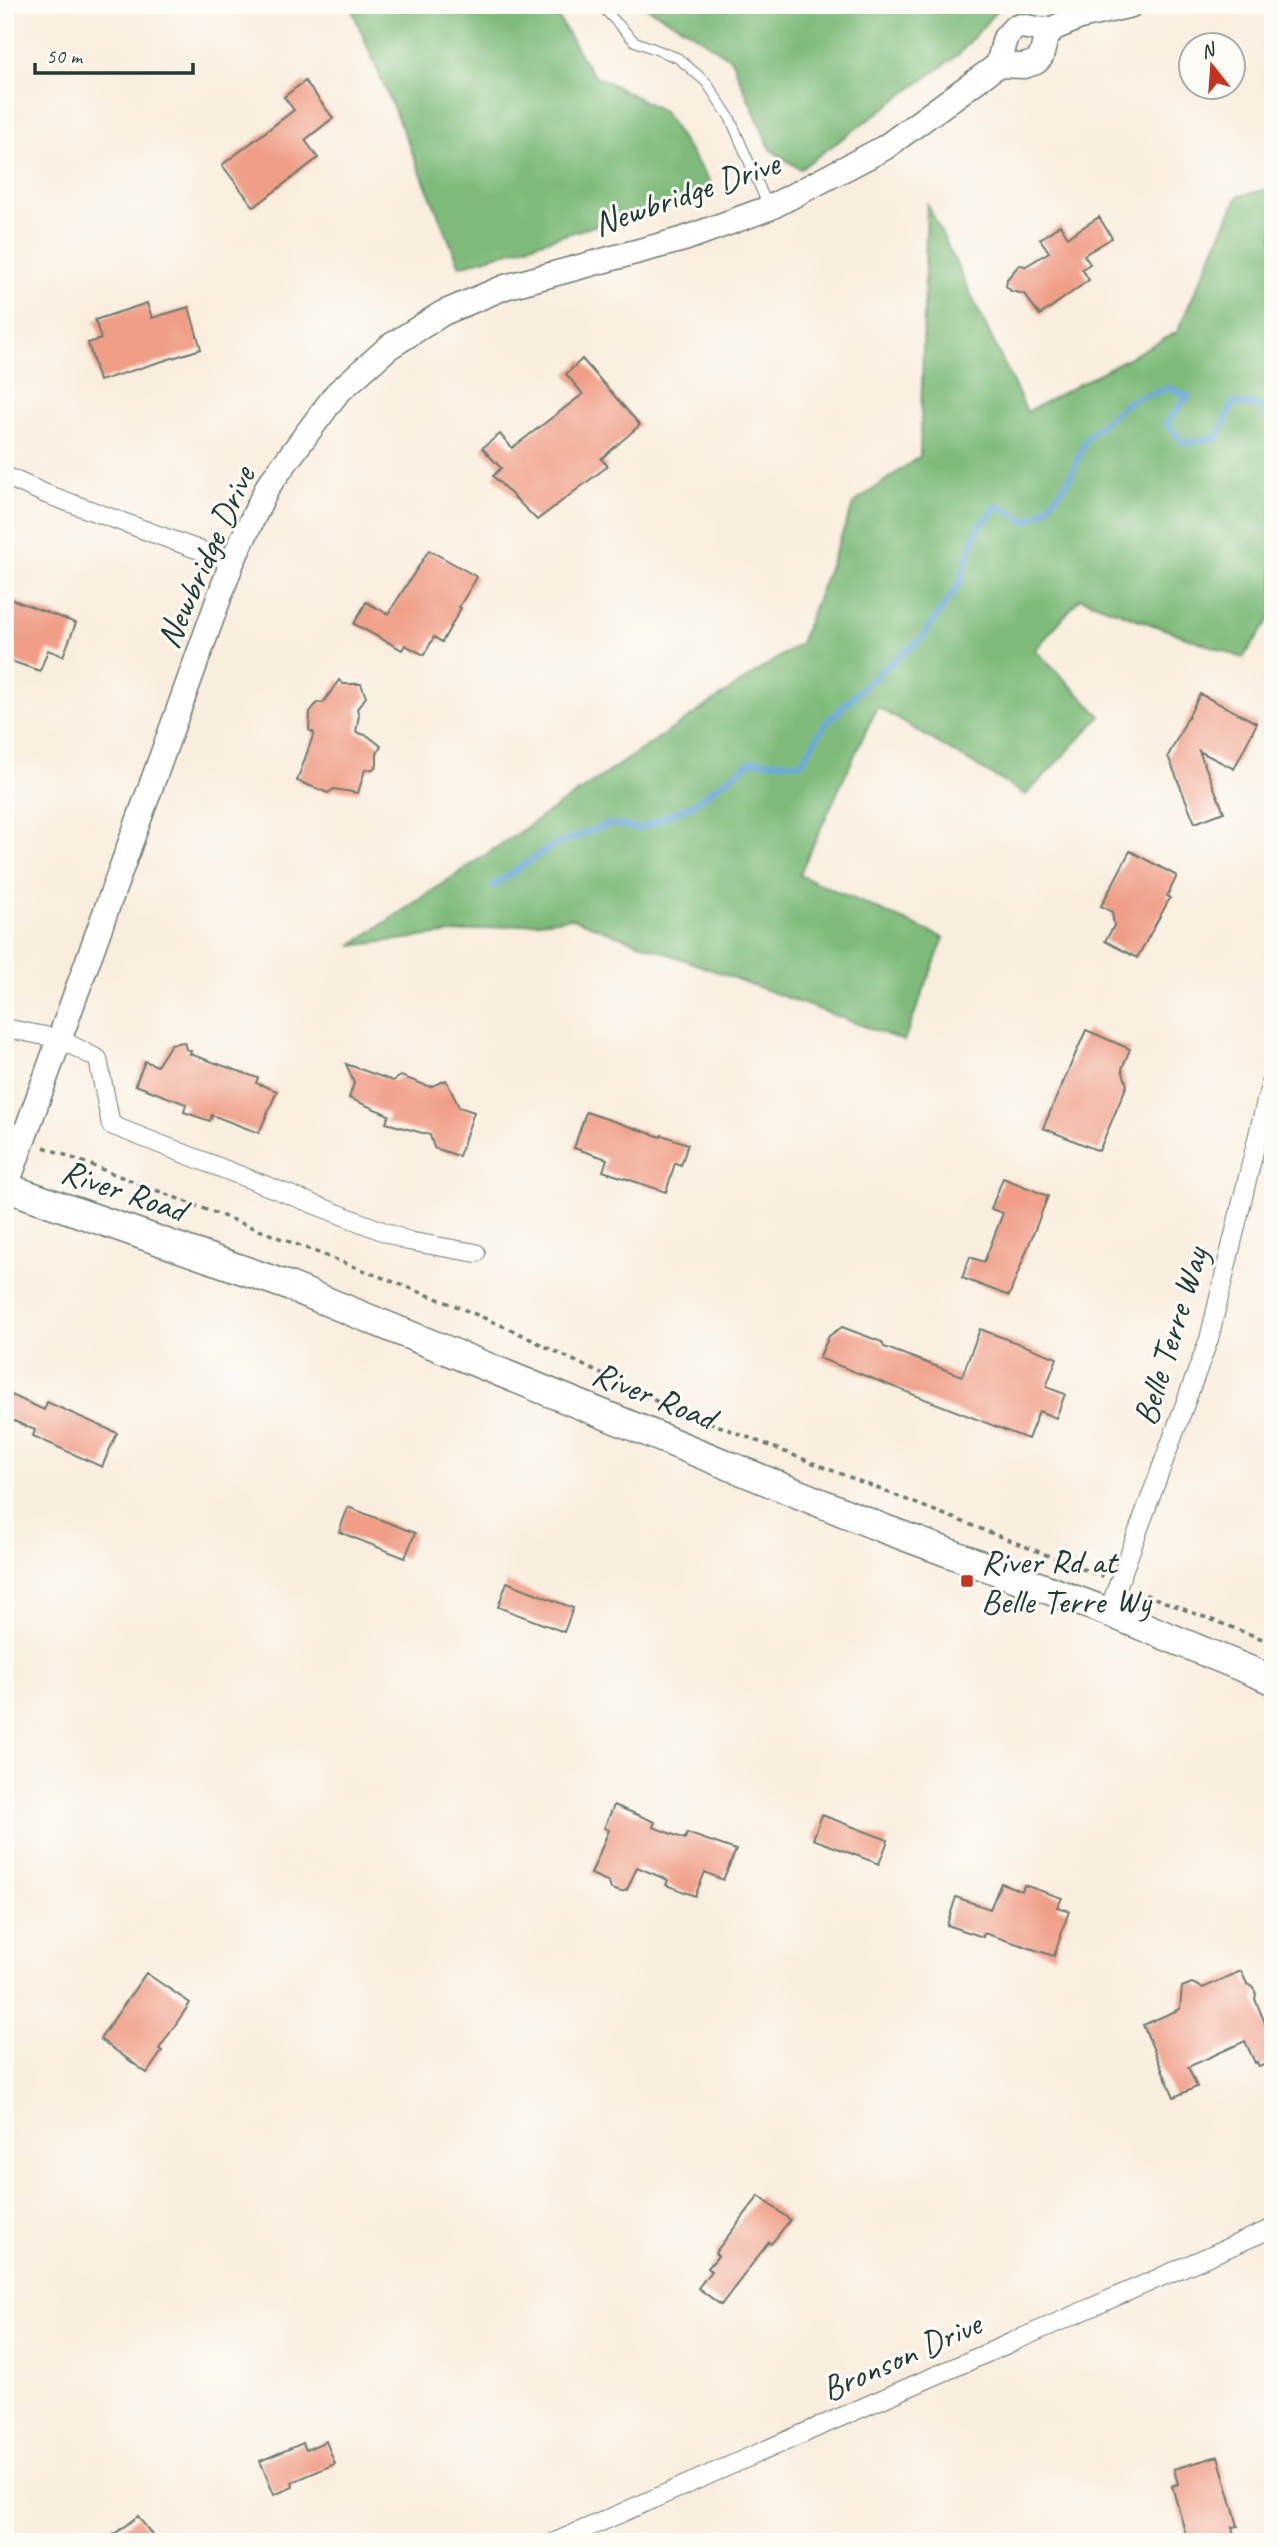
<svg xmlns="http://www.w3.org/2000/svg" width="1278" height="2547" font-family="Caveat,sans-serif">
  <rect width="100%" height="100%" fill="#fdfcf7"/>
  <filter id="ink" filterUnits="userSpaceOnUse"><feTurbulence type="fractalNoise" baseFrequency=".0143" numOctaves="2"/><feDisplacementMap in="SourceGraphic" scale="14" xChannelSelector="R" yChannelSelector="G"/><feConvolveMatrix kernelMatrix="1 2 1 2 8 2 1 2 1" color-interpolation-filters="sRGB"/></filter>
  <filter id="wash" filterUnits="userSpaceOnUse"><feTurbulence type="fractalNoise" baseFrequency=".00686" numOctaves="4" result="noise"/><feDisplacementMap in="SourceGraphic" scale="28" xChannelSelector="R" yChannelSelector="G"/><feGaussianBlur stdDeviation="1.57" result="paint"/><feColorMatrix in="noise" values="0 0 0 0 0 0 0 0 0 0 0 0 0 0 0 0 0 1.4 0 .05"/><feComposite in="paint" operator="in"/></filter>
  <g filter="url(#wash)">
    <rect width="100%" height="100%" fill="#f9eede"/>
    <path fill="#7ebb7a" stroke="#4e7c57" stroke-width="2" d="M350,5H555L556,14L592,74L663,111L715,190L460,266Z
      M642,5H1013L998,9L959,54L800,169L771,150L731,59L689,31Z
      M1273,188V614L1243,658L1080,598L1035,650L1101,716L1026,795L877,707L799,875L944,938L904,1041L571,918L350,946L800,643L854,503L920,456L927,203L1027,412L1177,332L1238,196Z"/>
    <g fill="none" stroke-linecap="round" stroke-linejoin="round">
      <path stroke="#6da9de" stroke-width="6" d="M493,886L552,846L609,824L639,829L692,805L752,761L801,763L826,723L875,676L922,638L959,584L976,532L998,505L1026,522L1044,511L1069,480L1087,437L1129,401L1169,388L1188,396L1166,423L1184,443L1218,438L1233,403L1273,408"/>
    </g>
    <g id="blocks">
      <path fill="#f09e86" d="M305,81L333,118L305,140L318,158L254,207L222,165L294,110L284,97Z
        M1099,217L1112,238L1084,255L1090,264L1082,269L1089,280L1040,315L1024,294L1011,291L1006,286L1007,279L1019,265L1026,266L1049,252L1040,239L1060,225L1068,237Z
        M147,303L152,318L189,307L201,349L99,381L88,343L101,339L95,320Z
        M582,359L640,425L601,459L608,466L537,520L493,476L501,468L482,448L500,434L512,448L583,394L566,374Z
        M429,550L477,577L459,607L461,608L442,642L434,637L424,655L405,645L402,650L354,624L366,602L388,614Z
        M5,597L76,623L63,656L48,650L40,671L5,659Z
        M339,680L343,684H361L366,697L357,709L359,715L356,732L368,736L381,746L377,754V765L373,769L365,770L358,793L334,789L328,793L297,781L314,733L309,730L310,712L317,703H323Z
        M1200,694L1257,723L1234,769L1199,751L1224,812L1195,823L1168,756Z
        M1130,851L1177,876L1167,896L1170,898L1137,958L1105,941L1114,926L1112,912L1101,906Z
        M1086,1030L1130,1049L1122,1069L1127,1085L1099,1151L1043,1128Z
        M184,1042L186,1049L191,1051L190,1054L258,1078L256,1083L277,1091L259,1133L212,1115L210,1121L184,1112L186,1104L135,1085L145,1061L157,1066L171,1044Z
        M346,1064L393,1081L401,1076L430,1087L446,1080L459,1107L474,1112L459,1156L434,1148L430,1135L386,1123L389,1115L349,1098L354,1083Z
        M586,1112L661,1137L662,1135L688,1144L681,1165L675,1163L666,1192L603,1171L607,1159L574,1148Z
        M1003,1178L1048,1196L1009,1296L962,1278L970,1257L984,1262L1003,1213L991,1209Z
        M842,1327L882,1342L884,1347L962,1376L980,1329L1057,1358L1046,1387L1065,1394L1056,1418L1039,1411L1028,1439L819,1358L829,1336Z
        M5,1392L44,1410L47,1402L117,1433L102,1467L33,1436L35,1430L5,1417Z
        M348,1507L415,1533L405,1558L339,1532Z
        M507,1582L573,1608L564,1632L498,1607Z
        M614,1805L655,1822L653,1827L685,1839L687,1833L736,1850L723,1880L705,1872L695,1896L666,1885L668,1880L637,1867L627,1890L621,1892L611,1889L609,1882L591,1874L609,1830L604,1828Z
        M822,1815L888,1840L879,1864L813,1839Z
        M1001,1883L1022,1891L1024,1885L1062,1898L1057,1907L1069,1911L1054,1956L984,1933L983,1937L947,1925L956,1897L990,1909Z
        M1241,1971L1247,1984L1253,1987L1256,1994L1255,1999L1267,2028L1273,2025V2061L1259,2067L1257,2062L1255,2063L1245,2041L1188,2067L1197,2087L1174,2097L1143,2025L1180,2009L1182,1987L1192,1983L1203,1988Z
        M146,1973L190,2003L159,2049L162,2051L147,2073L100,2039Z
        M759,2196L790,2220L771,2244L769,2242L721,2305L698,2288L711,2271L708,2268L718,2256L715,2253Z
        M326,2441L335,2464L292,2482L293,2487L274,2495L260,2461L303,2443L306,2450Z
        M1218,2456L1238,2526L1232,2527L1236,2542H1188L1172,2486L1178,2484L1174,2469Z
        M138,2516L157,2542H104Z"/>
    </g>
  </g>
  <g filter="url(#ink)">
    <use href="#blocks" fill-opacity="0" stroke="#6b7b70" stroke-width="2"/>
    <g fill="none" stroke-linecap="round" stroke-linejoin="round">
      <g stroke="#6b7b70" stroke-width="11">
        <path id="lane" d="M604,5L605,10L634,41L678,58L706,82L730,118L768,206"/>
      </g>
      <g stroke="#6b7b70" stroke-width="20">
        <path id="street" d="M5,476L46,494L232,562
          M5,1028L60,1039L98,1059L111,1125L408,1241L476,1253
          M1108,1612L1209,1339L1273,1072
          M555,2542L1273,2228"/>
      </g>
      <g stroke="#6b7b70" stroke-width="27">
        <path id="secondary" d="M998,65L1005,38L1014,28L1021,26L1043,30L1052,29L1080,17L1131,5
          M6,1187L232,562L268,486L337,393L389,347L443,313L505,287L684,239L769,208L884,148L998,65L1024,66L1036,62L1041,57L1045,41L1052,29"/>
      </g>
      <g stroke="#6b7b70" stroke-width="31">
        <path id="primary" d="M5,1187L289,1286L882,1528L1108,1612L1273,1680"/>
      </g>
      <path stroke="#6b7b70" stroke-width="3.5" stroke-dasharray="5 5" stroke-linecap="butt" d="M44,1147L456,1306L510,1329L658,1402L1103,1577
        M1136,1591L1273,1643"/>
      <use href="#lane" stroke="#fff" stroke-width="9"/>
      <use href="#street" stroke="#fff" stroke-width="18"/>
      <use href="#secondary" stroke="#fff" stroke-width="24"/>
      <use href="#primary" stroke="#fff" stroke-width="28"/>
    </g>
  </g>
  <rect fill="#c8321e" stroke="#fdfcf7" stroke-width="2.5" x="960" y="1574" width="14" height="14" rx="3.5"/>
  <g text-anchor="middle" stroke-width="6" stroke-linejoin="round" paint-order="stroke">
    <g font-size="35" fill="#1f3d34" stroke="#fdfcf7">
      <text transform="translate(686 193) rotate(-19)" y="12">Newbridge Drive</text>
      <text transform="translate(205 557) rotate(-66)" y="12">Newbridge Drive</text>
      <text transform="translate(124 1190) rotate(19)" y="12">River Road</text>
      <text transform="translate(1170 1336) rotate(-73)" y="12">Belle Terre Way</text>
      <text transform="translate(654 1395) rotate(22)" y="12">River Road</text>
      <text transform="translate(901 2356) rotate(-24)" y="12">Bronson Drive</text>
    </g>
    <g font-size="35" fill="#1f3d34" stroke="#fdfcf7" text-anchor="start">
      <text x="981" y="1573">River Rd at<tspan x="981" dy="40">Belle Terre Wy</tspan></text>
    </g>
  </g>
  <rect width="1278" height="2547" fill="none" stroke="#fdfcf7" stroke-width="28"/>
  <g transform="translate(1212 66) rotate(343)"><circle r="33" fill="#fdfcf7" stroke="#a4b0a9" stroke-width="2"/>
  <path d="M0-5L12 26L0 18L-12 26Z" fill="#c8321e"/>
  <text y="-10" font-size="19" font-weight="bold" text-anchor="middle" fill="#1f3d34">N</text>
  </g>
  <path d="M35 63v10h158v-10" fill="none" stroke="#1f3d34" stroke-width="3.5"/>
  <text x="46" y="63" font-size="21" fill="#1f3d34" stroke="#fdfcf7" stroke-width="5" paint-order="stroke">50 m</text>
</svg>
